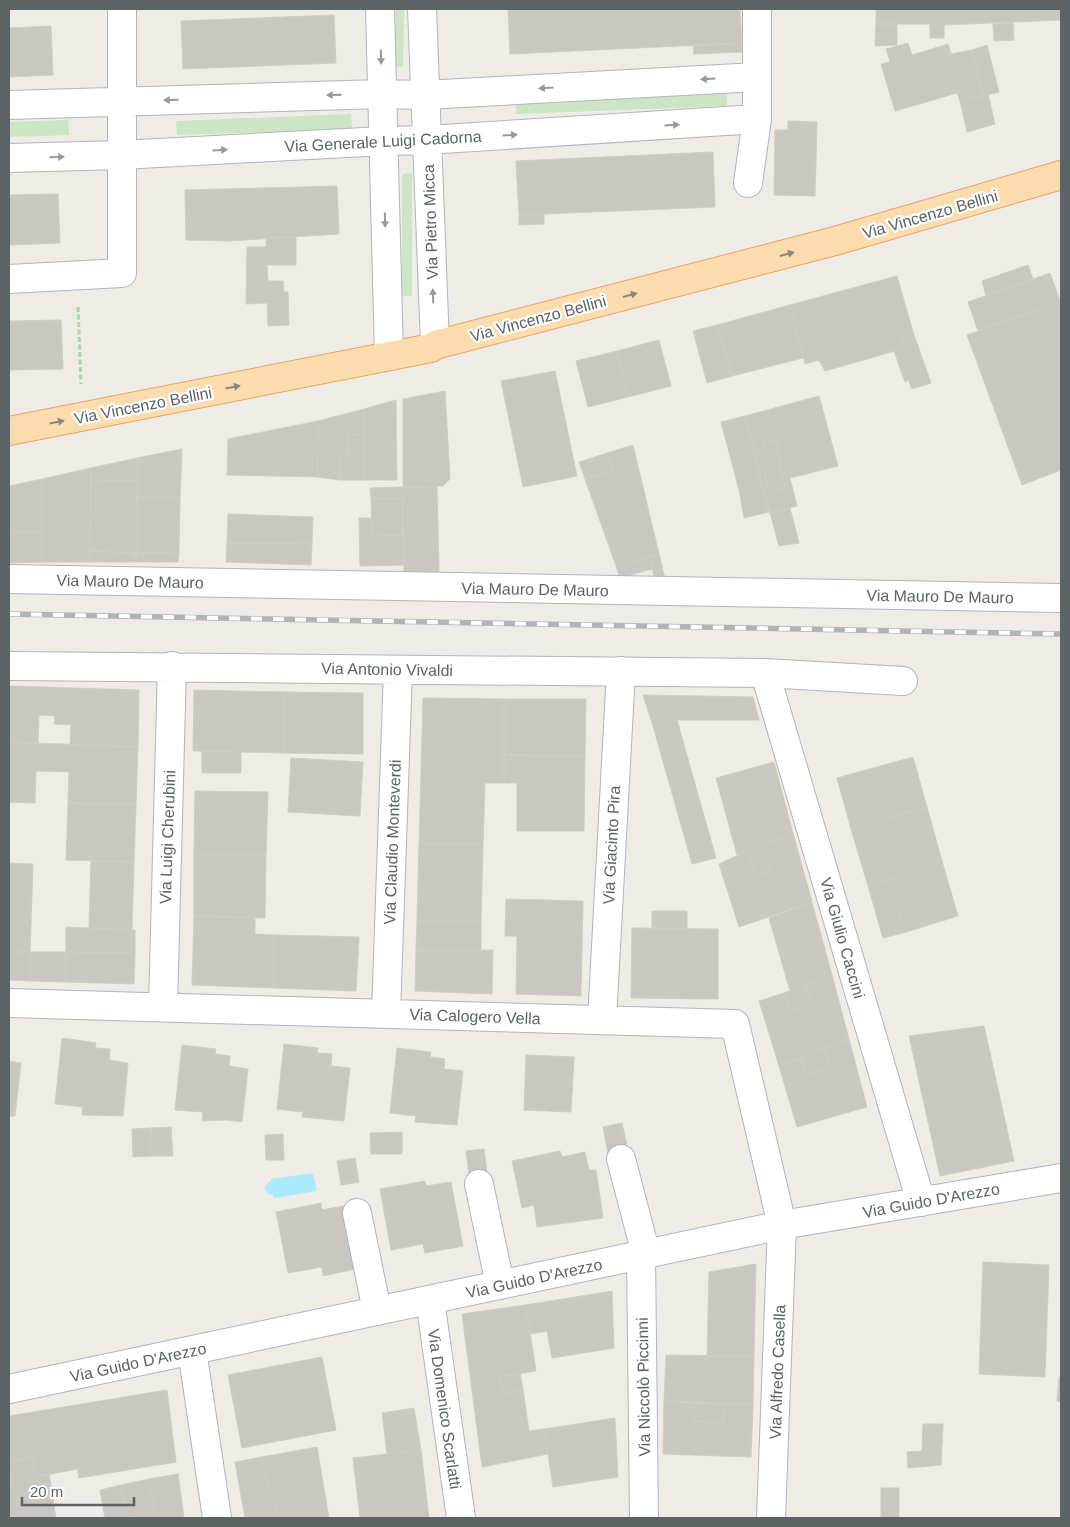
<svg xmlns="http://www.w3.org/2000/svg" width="1070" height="1527" font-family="Helvetica,sans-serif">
  <rect width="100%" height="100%" fill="#efebe6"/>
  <path fill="#cce5c4" d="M396,9H404L403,67H394Z
    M727,91V106L516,114V99Z
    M351,114L352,129L177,135L176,121Z
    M68,120L69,135L9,137V122Z
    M412,173V296H402V174Z"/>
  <path fill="#aaebfb" d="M313,1173L317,1191L274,1198L273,1195L268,1194L265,1190L266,1185L271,1181V1179Z"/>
  <path fill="#cac6c2" stroke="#d3cbc4" d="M508,9H740L742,43L510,54Z
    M876,9H1061V20L944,25V38H930V24H876Z
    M334,15L336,63L183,69L181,21Z
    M1013,23L1014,40L994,41L993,24Z
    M876,24H897V45L875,46Z
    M51,26L53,75L9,77V28Z
    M742,43V52L694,54L693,46Z
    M908,43L912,55L948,44L951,54L972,50L983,96L960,101L957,93L895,111L881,64L890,62L886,49Z
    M987,45L999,92L983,96L972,50Z
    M988,94L995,124L967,132L960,101Z
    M788,121L817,122L815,196L774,195L775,130H788Z
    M713,152L715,207L519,215L516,161Z
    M337,186L339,234L230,241L186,240L185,190Z
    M58,194L60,243L9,245V195Z
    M544,214V224L519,225V215Z
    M296,237V265H267L268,281H283L284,292H288L289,325L268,326L267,303L246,304L247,247H266V238Z
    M1028,265L1033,279L986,296L982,281Z
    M1050,273L1060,301L978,331L968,302Z
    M897,276L913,332L901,335L905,348L825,371L819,360L805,364L790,305Z
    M1060,301L1061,470L1022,485L967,335Z
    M790,305L803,358L732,376L717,325Z
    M61,320L63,369L9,370V321Z
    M717,325L732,376L707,383L693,331Z
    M913,332L931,383L912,389L908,380L905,382L894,351L905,348L901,335Z
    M659,340L671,386L628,397L617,351Z
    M617,351L628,397L588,407L576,361Z
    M555,371L577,476L523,487L501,381Z
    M445,391L450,479L443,486L403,487V399Z
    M819,396L838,466L790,478L797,506L770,513L757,468L763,467L768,491L785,488L776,441L764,443L765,449L754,451L745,416Z
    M396,400L397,480H363L364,409Z
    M364,409V434L348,435V455L340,456V480L317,477L318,421Z
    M745,416L762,484L739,490L721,422Z
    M318,421L317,477L227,475L228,439Z
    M364,434L363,480H340V456L348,455V435Z
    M776,441L785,488L768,491L763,467L757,468L754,451L765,449L764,443Z
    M633,445L659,554L616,566L585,479L612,471L607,453Z
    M182,449L180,498L137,497V458Z
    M607,453L612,471L585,479L579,462Z
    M137,458V481L91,480V468Z
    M91,468L90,562H42V479Z
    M42,479V531L9,532V486Z
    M91,480L137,481L136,553L90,551Z
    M762,484L769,512L744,518L739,490Z
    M403,487H437L439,572L404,573L403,498L371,499L370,488Z
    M137,497L180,498L179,552L136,553Z
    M403,498V535L372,536L371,499Z
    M790,508L799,543L779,546L770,513Z
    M228,514L313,517L312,544L227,543Z
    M359,518H372V536L403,535L404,565L360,566Z
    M42,531V562L9,563V532Z
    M227,543L312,544L311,565L226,562Z
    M90,551L136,553V562H90Z
    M179,552L178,562H136V553Z
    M659,554L665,579L655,580L650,557Z
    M650,557L652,569L620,578L616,566Z
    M9,686L139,690L138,747L70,745L71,725L54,724L55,716L39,715L38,744L9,742Z
    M194,690L284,692L285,753L193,751Z
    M284,692L363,693V754L285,753Z
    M643,695L753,697L759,720H677L716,858L692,864L653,726Z
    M423,698L504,699V783H485L483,845L419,843Z
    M504,699H586L585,756L504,755Z
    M9,742L138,747L136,804L68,803L69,772L36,771L35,803L9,802Z
    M202,751L241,752V773H202Z
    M504,755L585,756L584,831H517V783H504Z
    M913,757L927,807L851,829L837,778Z
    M291,758L363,762L360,816L288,812Z
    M774,762L793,833L737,855L716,778Z
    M195,791L268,792L266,855L194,854Z
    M68,803L136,804L134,862L66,860Z
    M927,807L942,861L868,886L851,829Z
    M793,833L812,902L739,927L719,864L747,851L757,876L772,871L763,845Z
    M419,843L483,845L481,922L417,921Z
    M763,845L772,871L757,876L747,851Z
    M194,854L266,855L265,918L194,916Z
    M91,861L134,862L132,930L89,928Z
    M942,861L958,916L906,932L889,878Z
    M9,863L33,864L30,952H9Z
    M889,878L906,932L883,938L868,886Z
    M506,899L583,901L581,996L516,994L517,936H505Z
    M812,902L832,975L790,991L769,918Z
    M652,911H687V929H652Z
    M194,916L255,918V934L274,935L273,988L192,985Z
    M417,921L481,922V950L416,951Z
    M66,927L135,930V953L66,952Z
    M632,928L718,929V999L631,998Z
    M274,935L359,937L356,991L273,988Z
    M493,950L492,994L415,991L416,951Z
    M9,952H30L32,981L9,980Z
    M30,952H66V982L32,981Z
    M66,952L135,953L134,984L66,982Z
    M832,975L849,1039L779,1066L759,1001L784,993L791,1011L811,1003L805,985Z
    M805,985L811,1003L791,1011L784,993Z
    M984,1026L1014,1161L940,1176L909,1036Z
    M62,1038L96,1043L95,1048L110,1049L109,1060L128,1063L123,1116L82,1115L83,1107L55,1104Z
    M849,1039L867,1107L797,1127L779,1066L801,1058L807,1075L830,1067L823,1049Z
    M284,1044L318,1048L317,1053L332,1054L331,1066L350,1068L344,1121L302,1117L303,1112L277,1109Z
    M182,1045L216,1049L215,1054L230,1056L229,1066L248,1069L242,1122L227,1120L202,1121L203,1112L175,1110Z
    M397,1048L431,1052L430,1057L445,1059L444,1069L463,1071L457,1125L415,1122L416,1116L390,1113Z
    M823,1049L830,1067L807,1075L801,1058Z
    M526,1055L574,1057L571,1112L524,1110Z
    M9,1061L21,1063L15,1116H9Z
    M622,1123L628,1150L608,1154L603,1127Z
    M171,1127L173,1156H152L151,1128Z
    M151,1128L152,1156L133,1157L132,1129Z
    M402,1132V1154H371L370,1133Z
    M283,1134L284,1160H266L265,1135Z
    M484,1149L487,1173L469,1175L466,1151Z
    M560,1151L562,1157L585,1152L589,1170H596L603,1218L537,1227L534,1205L522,1208L512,1161Z
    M355,1158L359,1182L341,1185L337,1161Z
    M425,1181L426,1186L451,1182L463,1246L425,1253L423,1244L391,1250L380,1189Z
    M321,1203L322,1210L348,1205L360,1268L323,1276L322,1267L288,1273L276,1212Z
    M983,1262L1049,1265L1045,1377L979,1374Z
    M756,1264L754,1356L707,1357L709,1272Z
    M612,1291L614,1348L552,1358L547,1331L530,1334L526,1305Z
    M526,1305L536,1371L500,1377L504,1393L523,1389L529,1431L544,1429L548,1454L482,1467L462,1314Z
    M666,1355L754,1356L753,1405L664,1401Z
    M322,1357L336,1430L242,1448L228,1375Z
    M520,1373L523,1389L504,1393L500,1377Z
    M1059,1377H1061V1402L1057,1401Z
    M167,1390L176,1462L79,1478L77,1469L36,1477L32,1457L9,1462L13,1484L9,1485V1416Z
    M664,1401L694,1403L693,1421L723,1423L724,1404L753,1405L751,1457L663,1454Z
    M694,1403L724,1404L723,1423L693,1421Z
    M414,1408L421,1450L387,1454L382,1413Z
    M615,1418L618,1477L553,1487L544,1429Z
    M923,1424H943L941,1465L908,1468L907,1452L922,1451Z
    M317,1447L329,1518H278L273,1493L269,1494L262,1457Z
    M421,1450L429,1518H360L353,1458Z
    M32,1457L36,1477L49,1473L56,1518H9V1485L13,1484L9,1462Z
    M262,1457L269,1494L273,1493L278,1518H245L235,1462Z
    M178,1474L184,1518H155L149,1479Z
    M149,1479L155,1518H133L132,1513L126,1515L121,1485Z
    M121,1485L126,1515L132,1513L133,1518H105L100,1490Z
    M881,1488H899V1518H881Z"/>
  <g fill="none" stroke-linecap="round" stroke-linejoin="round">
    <g stroke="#b1b5b7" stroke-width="30">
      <path id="minor" d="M380,9L389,356
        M422,9L435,345
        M9,105L382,94L425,95L757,77
        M9,158L121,155L383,141L427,140L757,119
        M748,183L757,119V9
        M9,279L122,273V9
        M9,579L1061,598
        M9,666L765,673L903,681
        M765,673L921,1202
        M9,1003L735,1024L782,1225L771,1518
        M163,1007L172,666
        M386,1014L398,670
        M602,1020L621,671
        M621,1159L646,1254
        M479,1184L500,1285
        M357,1213L377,1311
        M641,1255L644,1518
        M430,1300L461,1518
        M192,1350L217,1518
        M9,1389L782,1225L1061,1178"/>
    </g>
    <g stroke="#eaa363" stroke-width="30">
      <path id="major" d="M9,431L431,348L435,345L835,241L1061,175"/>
    </g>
    <path stroke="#a7d6a8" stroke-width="3" stroke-dasharray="5 2.5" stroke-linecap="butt" d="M78,307L81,384"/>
    <use href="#minor" stroke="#fff" stroke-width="28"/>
    <use href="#major" stroke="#fbdcaf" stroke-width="28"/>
    <g stroke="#b2b3b3" stroke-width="5.5">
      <path id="rail" d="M9,614L1061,634"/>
    </g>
    <use href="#rail" stroke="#fff" stroke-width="4" stroke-dasharray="11" stroke-linecap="butt"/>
  </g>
  <defs><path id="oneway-solid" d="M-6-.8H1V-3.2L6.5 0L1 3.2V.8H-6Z" transform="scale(1.25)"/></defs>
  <g fill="#969a9b">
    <use href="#oneway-solid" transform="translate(381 57) rotate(89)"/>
    <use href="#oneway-solid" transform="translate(708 79) rotate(177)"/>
    <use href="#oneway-solid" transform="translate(546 88) rotate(177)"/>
    <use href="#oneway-solid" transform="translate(334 95) rotate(178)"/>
    <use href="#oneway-solid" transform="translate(171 100) rotate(178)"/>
    <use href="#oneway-solid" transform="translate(672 125) rotate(-4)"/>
    <use href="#oneway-solid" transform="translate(510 135) rotate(-4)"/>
    <use href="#oneway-solid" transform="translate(220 150) rotate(-3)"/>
    <use href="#oneway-solid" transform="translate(57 157) rotate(-1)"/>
    <use href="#oneway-solid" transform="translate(385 220) rotate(89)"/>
    <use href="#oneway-solid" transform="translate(433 296) rotate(-92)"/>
  </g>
  <g fill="#8c877b">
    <use href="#oneway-solid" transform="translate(787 254) rotate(-15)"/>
    <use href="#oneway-solid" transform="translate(630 295) rotate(-15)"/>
    <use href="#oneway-solid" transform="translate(233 387) rotate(-11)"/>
    <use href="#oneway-solid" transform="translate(57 422) rotate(-11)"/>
  </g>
  <g text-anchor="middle" stroke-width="4.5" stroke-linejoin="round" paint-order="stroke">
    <g font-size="16" fill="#5d6365" stroke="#fff">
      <text transform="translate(383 141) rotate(-3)" y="6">Via Generale Luigi Cadorna</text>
      <text transform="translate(930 214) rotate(-16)" y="6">Via Vincenzo Bellini</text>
      <text transform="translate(430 222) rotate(-92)" y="6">Via Pietro Micca</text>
      <text transform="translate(538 318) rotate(-15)" y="6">Via Vincenzo Bellini</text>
      <text transform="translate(143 405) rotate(-11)" y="6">Via Vincenzo Bellini</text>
      <text transform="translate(130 581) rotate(1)" y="6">Via Mauro De Mauro</text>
      <text transform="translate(535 589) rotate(1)" y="6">Via Mauro De Mauro</text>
      <text transform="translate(940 596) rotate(1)" y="6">Via Mauro De Mauro</text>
      <text transform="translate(387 669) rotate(1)" y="6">Via Antonio Vivaldi</text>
      <text transform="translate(167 837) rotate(-88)" y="6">Via Luigi Cherubini</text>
      <text transform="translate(392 842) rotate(-88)" y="6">Via Claudio Monteverdi</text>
      <text transform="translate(611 845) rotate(-87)" y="6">Via Giacinto Pira</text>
      <text transform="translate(843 938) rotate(74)" y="6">Via Giulio Caccini</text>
      <text transform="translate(475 1016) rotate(2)" y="6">Via Calogero Vella</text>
      <text transform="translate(931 1200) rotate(-10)" y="6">Via Guido D'Arezzo</text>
      <text transform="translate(534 1278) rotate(-12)" y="6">Via Guido D'Arezzo</text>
      <text transform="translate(138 1362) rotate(-12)" y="6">Via Guido D'Arezzo</text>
      <text transform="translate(777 1372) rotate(-88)" y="6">Via Alfredo Casella</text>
      <text transform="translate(643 1387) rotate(-91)" y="6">Via Niccolò Piccinni</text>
      <text transform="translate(445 1409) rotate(82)" y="6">Via Domenico Scarlatti</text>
    </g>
  </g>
  <rect width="1070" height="1527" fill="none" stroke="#5d6365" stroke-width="20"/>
  <path d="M22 1497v8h112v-8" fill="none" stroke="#5d6365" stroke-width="2.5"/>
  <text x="30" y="1497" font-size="15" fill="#5d6365" stroke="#ffffff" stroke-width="4" paint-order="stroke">20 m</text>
</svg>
